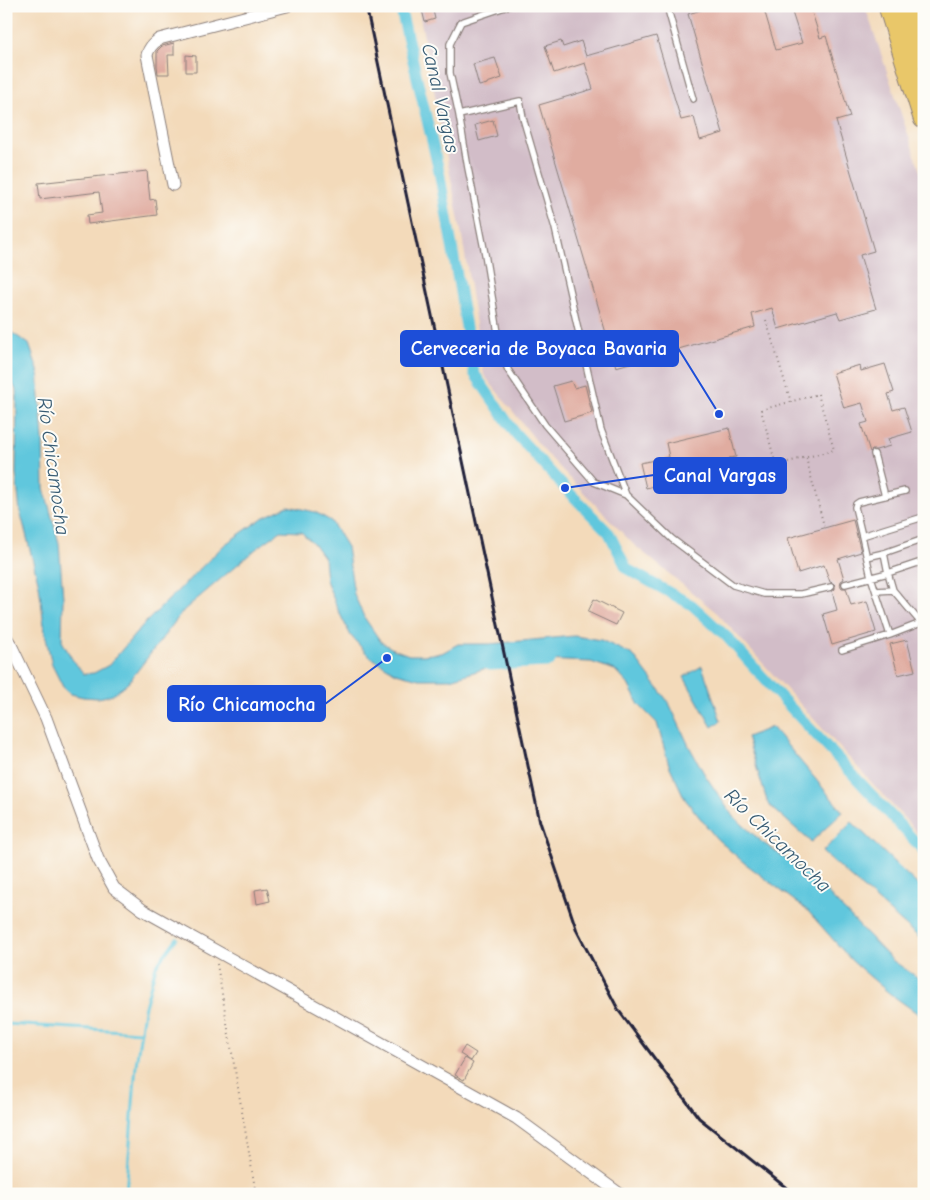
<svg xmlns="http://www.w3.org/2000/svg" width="930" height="1200" font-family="'Comic Neue',sans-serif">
  <rect width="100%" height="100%" fill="#fdfcf7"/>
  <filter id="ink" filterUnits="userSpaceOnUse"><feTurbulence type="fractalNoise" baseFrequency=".02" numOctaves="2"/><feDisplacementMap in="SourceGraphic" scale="10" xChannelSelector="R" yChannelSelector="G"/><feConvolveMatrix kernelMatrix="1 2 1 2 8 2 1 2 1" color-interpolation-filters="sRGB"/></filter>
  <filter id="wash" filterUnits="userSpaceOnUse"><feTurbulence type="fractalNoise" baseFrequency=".0096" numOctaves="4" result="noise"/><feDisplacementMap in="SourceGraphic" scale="20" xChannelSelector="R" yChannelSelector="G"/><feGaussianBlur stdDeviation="1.12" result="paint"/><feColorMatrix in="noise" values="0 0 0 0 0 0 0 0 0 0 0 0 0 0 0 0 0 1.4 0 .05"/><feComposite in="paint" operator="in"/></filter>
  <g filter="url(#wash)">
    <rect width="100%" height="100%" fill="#f3daba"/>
    <path fill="#d2bdc8" d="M418,6H865L924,182V840L717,613L633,544L545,452L484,375L463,242Z"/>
    <path fill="#60c7dd" stroke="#41748c" d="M6,329L29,344L38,370L43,440L44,488L59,543L63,598L62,641L72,659L84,674L94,673L109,665L142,626L224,545L264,517L288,506L315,512L331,521L347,547L354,594L364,617L381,642L393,649L409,655H423L442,653L458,644H490L574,636L601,640L633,655L669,703L689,746L705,775L732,815L762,842L813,878L892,960L924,982V1018L889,993L852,961L808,911L742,861L716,838L685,799L669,765L657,723L639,705L628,684L615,670L591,662L516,659L451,679H419L396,673L369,656L351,636L338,610L326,580L324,558L313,543L301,532L281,531L256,549L184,610L128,683L112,695L98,698L83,697L71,694L63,687L52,665L45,633L39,585L23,522L20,512L16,474L17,393L6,367Z
      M702,666L721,721L712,727L684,677Z
      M772,727L843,812L811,842L768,804L747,737Z
      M852,822L924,891V940L923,941L822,852Z"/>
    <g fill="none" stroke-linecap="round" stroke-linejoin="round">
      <path stroke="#60c7dd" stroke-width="3" d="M6,1024L141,1032
        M126,1194L136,1065L144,1010L156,966L177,938"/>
      <path stroke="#60c7dd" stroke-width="11" d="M400,6L439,171L474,373L515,433L565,488L609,533L627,569L692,605L727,637L777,693L924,851"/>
      <path stroke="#60c7dd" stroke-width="19" d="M490,661L547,658"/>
    </g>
    <g id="blocks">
      <path fill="#e0aca0" d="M421,6H432L435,19L425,22Z
        M714,6H763L776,50L802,43L790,6H810L820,38L826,36L850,117L836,121L874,251L860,255L876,309L840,319L837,312L778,329L772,308L752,314L755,327L616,367L539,105L593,89L585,63L554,73L545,46L561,41L563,47L581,41L586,56L656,36L681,120L694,117L700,140L723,133L688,14Z
        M174,43V55H168L169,74H158L157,66V51L162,46Z
        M186,55L196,56V72H186Z
        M495,58L502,78L487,83V84L479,86L473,64Z
        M493,120L497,136L479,141L475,125Z
        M147,171L150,200L155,199L157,215L88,224L87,215L102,213L99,192L40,199L38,183Z
        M885,364L894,392L888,394L893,410L904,407L912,432L888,439L890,446L876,450H872L870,452L861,424L868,422L862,403L844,408L833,373L860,365L861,371Z
        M571,381L574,388L585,385L592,413L564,421L553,386Z
        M729,428L736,457L729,458L732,469L682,481V479L646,488L640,463L669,457L666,443Z
        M853,520L861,552L838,559L844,579L841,581L840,585L842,588H846L851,605L867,601L876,632L832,645L823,614L837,610L832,591L835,589V585L833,583L830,582L824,565L798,573L788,538Z
        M594,599L622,613L616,625L588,612Z
        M907,640L915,671L898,675L890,644Z
        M267,888L270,901L257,904L255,890Z
        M465,1046L476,1053L471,1061L460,1054Z
        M465,1058L473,1063L464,1080L455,1075Z"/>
    </g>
  </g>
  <g filter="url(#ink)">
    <use href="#blocks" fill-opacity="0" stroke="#8a7e7a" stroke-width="1"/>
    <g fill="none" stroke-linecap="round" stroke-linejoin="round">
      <g stroke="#8a7e7a" stroke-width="8">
        <path id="lane" d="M508,6L461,22L450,44V73L459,115L468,168L485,254L501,351L508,370L545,425L594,482L626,495
          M667,6L693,99
          M459,115L520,101L523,118L555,228L601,430L626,495L672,539L733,585L764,594H801L831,587
          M874,454L885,496
          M920,518L862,536L871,577L890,635L921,623
          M862,536L855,507L856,504L859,502L905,491
          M867,557L884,553
          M845,584L888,573L924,561
          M876,591L893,590
          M923,623H921L893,590L888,573L884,553L924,539
          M842,650L890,635"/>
      </g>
      <g stroke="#8a7e7a" stroke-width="13">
        <path id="street" d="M173,185L147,55C149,47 153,44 159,39L287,6
          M6,637L11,645L46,718L98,859L114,888L143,910L516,1118L620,1194"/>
      </g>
      <g stroke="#8a7e7a" stroke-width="23">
        <path id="highway" d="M889,6L924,118
          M908,6L924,57"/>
      </g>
      <path stroke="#8a7e7a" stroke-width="2" stroke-dasharray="1 4" stroke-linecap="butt" d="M766,320L791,402
        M818,394L834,450L776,465L761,410Z
        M806,458L824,526
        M217,964L256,1194"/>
      <use href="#lane" stroke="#fff" stroke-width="5.5"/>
      <use href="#street" stroke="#fff" stroke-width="11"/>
      <use href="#highway" stroke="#e9c769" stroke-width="21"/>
      <path stroke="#22223b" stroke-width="3" d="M366,6L540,822L577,931L619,1011L699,1118L794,1194"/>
    </g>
  </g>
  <g text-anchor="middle" stroke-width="4" stroke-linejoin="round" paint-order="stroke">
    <g font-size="20" font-style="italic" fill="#385c74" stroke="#fdfcf7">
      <text transform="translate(441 98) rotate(77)" y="7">Canal Vargas</text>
      <text transform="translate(54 466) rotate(82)" y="7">Río Chicamocha</text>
      <text transform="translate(778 840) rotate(44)" y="7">Río Chicamocha</text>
    </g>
  </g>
  <path fill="none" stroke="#1d4ed8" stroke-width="2" d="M719 414L678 348M565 488L654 475M387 658L325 704"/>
  <g fill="#1d4ed8" stroke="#fdfcf7" stroke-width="2">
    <circle cx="719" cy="414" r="5"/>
    <circle cx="565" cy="488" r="5"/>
    <circle cx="387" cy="658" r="5"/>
  </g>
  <g fill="#1d4ed8" stroke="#1d4ed8" stroke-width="2">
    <rect x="401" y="331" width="277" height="35" rx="5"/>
    <rect x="654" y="458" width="132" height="35" rx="5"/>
    <rect x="168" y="686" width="157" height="35" rx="5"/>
  </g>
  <g font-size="20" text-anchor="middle" font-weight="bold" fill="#fff">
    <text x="539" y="355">Cerveceria de Boyaca Bavaria</text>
    <text x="720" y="482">Canal Vargas</text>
    <text x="247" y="711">Río Chicamocha</text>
  </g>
  <rect width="930" height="1200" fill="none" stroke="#fdfcf7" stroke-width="25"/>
</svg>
